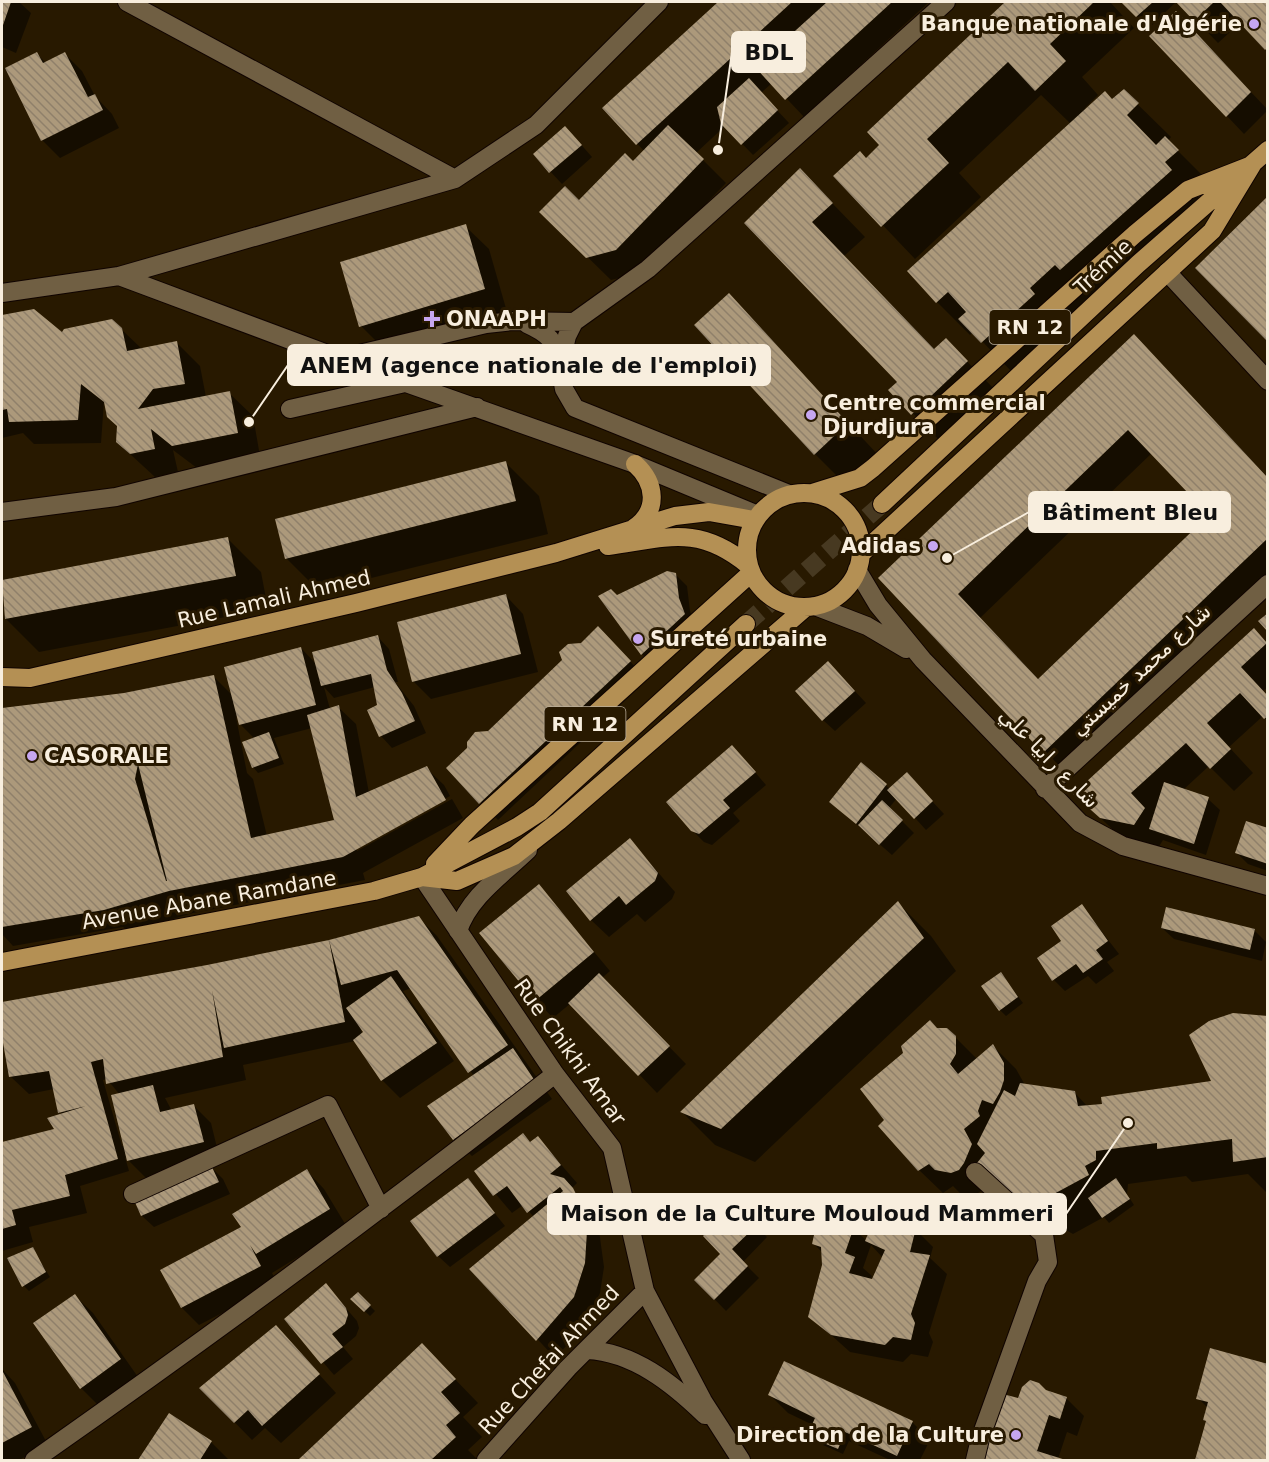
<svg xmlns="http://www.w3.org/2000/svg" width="1269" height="1462" font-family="'DejaVu Sans','Noto Naskh Arabic',sans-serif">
  <defs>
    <pattern id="building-back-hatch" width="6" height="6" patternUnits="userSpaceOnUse" patternTransform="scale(1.5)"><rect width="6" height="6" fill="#ac997b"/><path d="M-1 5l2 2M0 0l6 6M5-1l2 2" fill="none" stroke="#8f806a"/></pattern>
  </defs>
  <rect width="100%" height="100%" fill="#281900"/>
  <path fill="#0007" fill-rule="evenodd" d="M2,2H19L31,13L16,53L2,47Z
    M721,2H929L804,117L772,83L761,93L789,123L753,155L725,126L696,153L726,183L639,273L611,280L565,235L579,202L634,163L645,152L604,108Z
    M1007,2H1018L1021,4L1024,2H1110L1134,28L1082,77L1098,95L1085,108L1087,110L1112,101L1124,91L1171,137L1168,141L1211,184L1197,196L1204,204L1094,302L1089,297L1062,322L1067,328L1015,375L973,332L970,335L937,302L1071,124L1041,95L959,173L981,197L915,259L836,176L866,160L882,145L869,132Z
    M1123,2H1176L1149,28Z
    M1178,2H1268V51L1241,22L1218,43Z
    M1193,31L1268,110L1244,134L1227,116Z
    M37,54L46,63L65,54L82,71L95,96L112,114L119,128L60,158L42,140L7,69Z
    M577,140L592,157L562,184L535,155Z
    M832,203L865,237L844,256L935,350L946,340L1000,395L946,447L890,390L899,382L746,223Z
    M465,226L489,249L507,312L384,349L361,326Z
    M729,295L880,457L848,487L815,454Z
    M33,311L62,334L121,329L142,349L177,343L200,366L206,397L229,393L253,416L260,456L197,468L173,450L178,472L155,477L117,442L118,427L104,401L101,443L34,444L23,433L2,438V317Z
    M1134,336L1268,478V584L1068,775L880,578ZM1152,453L1211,515L1039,680L980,618Z
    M506,463L539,496L548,534L319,591L286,558Z
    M228,539L261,572L268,609L39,652L6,619L2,581Z
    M675,574L687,586L690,611L696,626L654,665L642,654L617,597Z
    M506,596L523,614L538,672L431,699L413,681Z
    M1254,630L1268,644V687L1263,691L1268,696V721L1263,716L1229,747L1253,773L1234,791L1209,766L1183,790L1208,799L1220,810L1206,855L1163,840L1158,848L1125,841L1075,794Z
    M378,637L389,649L398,682H395L414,706L426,733L392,748L381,736L369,710L380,705L375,687L334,698L324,687L330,709L338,707L356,724L369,793L426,768L444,785L450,796L357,847V851L452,799L463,818L363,873L365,880L193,913L129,932L123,927L13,946L2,934V709L124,695L213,676L233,696L301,648L317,665ZM236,717H238L240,724L255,739L253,767L258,773L284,764L274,738L312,728L335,821L267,836L253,779L247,773Z
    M616,646L647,680L498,820L448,768L489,732Z
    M840,675L866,703L835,731L823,720Z
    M744,759L766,785L733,813L740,821L712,845L704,842L692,830Z
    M861,764L890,789L918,786L944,814L926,830L897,798L889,808L914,833L892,855L831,802Z
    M1268,829V871L1248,864L1237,853Z
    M630,840L675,892L672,899L645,922L637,914L609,937L591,920Z
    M539,886L610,971L602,978L686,1064L657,1093L571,1003L553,1018L536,1000Z
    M898,903L931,936L956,971L755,1162L715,1145L682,1112Z
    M1082,906L1119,954L1107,962L1114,971L1096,984L1088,976L1065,991L1054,980L1064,941Z
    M419,918L437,936L552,1099L472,1156L454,1139L474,1076L412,988L403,991L454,1061L400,1098L382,1080L355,1041L243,1065L246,1080L165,1098L172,1111L194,1106L211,1123L220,1160L146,1178L125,1157L129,1171L80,1186L87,1213L29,1227L33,1242L2,1251V1143L56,1130L62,1115L54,1089L29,1094L11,1077L2,1029V1003L207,967L329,942ZM360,1025L365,1033L362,1035ZM107,1079L120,1095L125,1146H122L103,1080Z
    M1162,928L1254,930L1266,942L1262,961L1174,939Z
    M1001,974L1023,1003L1006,1016L1000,1010Z
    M1268,1019V1194L1248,1174L1192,1182L1186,1176L1128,1184L1127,1194L1134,1205L1109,1223L1104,1217L1073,1234L1064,1229L1054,1234L1013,1195L987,1187L975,1195L960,1193L953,1186L943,1193L919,1170L886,1120L937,1029L955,1037L977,1059L993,1046L1016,1069L1025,1085L1075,1093L1088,1107L1213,1082Z
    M538,1138L577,1183L572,1188L598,1223L604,1267L600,1293L584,1327L555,1358L472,1269L534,1217L523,1205L512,1213L477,1172Z
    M211,1167L223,1179L230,1194L154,1227L142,1216L136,1200Z
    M307,1171L324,1189L347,1227L272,1273L278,1284L199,1325L182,1308L243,1228Z
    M468,1180L505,1226L450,1267L438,1256Z
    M735,1205L767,1237L743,1262L759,1278L726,1311L696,1280L722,1254Z
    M853,1228L867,1241L915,1229L933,1247L930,1258L947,1274L929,1333L933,1342L928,1357L911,1354L903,1362L850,1352L810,1316L824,1265L823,1253L813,1243L832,1231ZM871,1245L883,1258L870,1286L868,1285L872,1276L863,1268Z
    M32,1249L50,1277L29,1291L24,1286Z
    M326,1285L357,1321L359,1328L356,1336L343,1347L353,1359L334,1375L286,1319Z
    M358,1294L375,1311L370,1316L352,1299Z
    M75,1296L93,1313L138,1377L98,1405L81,1388Z
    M276,1327L336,1393L281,1443L265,1428L252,1440L201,1388Z
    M422,1345L478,1403L463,1417L482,1437L468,1450L478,1460H300Z
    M1268,1366V1460H1197L1208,1422V1408L1198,1398Z
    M2,1369L15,1383L48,1445L19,1460H2Z
    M1045,1391L1066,1398L1084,1416L1077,1436L1067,1432L1058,1459L1062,1460H983L1019,1400Z
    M770,1395L912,1422L930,1440L920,1460H890L849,1441L843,1454L814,1441L809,1435L813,1425L788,1413Z
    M170,1415L211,1442L229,1460H139Z"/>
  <path fill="url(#building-back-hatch)" fill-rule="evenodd" d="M2,2H11L2,28Z
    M718,2H792L636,145L602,108Z
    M827,2H892L785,100L755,67Z
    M1005,2H1094L1050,44L1066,61L1035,91L1008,62L927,139L949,163L881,227L833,176L860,151L866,158L879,145L867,132Z
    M1121,2H1153L1136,17Z
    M1176,2H1214L1194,21Z
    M1220,2H1268V47L1265,50Z
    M1176,11L1251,92L1226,117L1149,36Z
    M37,52L43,63L65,52L88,97L95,94L103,110L41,141L5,68Z
    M749,78L778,110L741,145L721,124L717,107Z
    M1124,89L1139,103L1127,115L1156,145L1165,136L1179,150L1165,162L1172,170L1060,270L1055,265L1030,288L1035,294L981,343L958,319L966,312L948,292L936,303L907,271L1105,91L1112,99Z
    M668,125L704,159L616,250L586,258L539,212L565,186L579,200L625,153L633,161Z
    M565,126L582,145L549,173L533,154Z
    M800,168L833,203L812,222L934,349L946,338L968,361L911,415L888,390L897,382L744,223Z
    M1268,196V342L1195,268Z
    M466,224L485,289L359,327L340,262Z
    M729,293L848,423L814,455L694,325Z
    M34,309L62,332L64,329L112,319L122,328L127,351L177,341L185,384L153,389L138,409L230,391L238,433L172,446L151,429L155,449L130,454L116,442L117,426L107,417L104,402L81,384L78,420L9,422L7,409L2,410V315Z
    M1134,334L1268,478V538L1043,753L878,578ZM1128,430L1209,515L1038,679L958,594Z
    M506,461L516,501L285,559L275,519Z
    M228,537L236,576L5,619L2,580Z
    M667,571L676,573L679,598L685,614L641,655L598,596L611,589L617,595Z
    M506,594L521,654L412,682L397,622Z
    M1268,613V632L1258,621Z
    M598,626L631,661L479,804L446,768L467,748V742L475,732L488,731L562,660L559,652L568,644L581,643Z
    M1254,628L1267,643L1241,667L1268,696V716L1264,719L1240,693L1207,723L1231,749L1210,769L1186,743L1131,793L1145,808L1134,825L1100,818L1073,794Z
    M378,635L387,670L402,693L415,721L379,737L367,710L377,705L371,674L321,686L312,652Z
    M301,647L316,705L239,725L224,667Z
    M828,661L855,691L822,721L795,691Z
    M214,675L251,838L334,820L307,715L339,705L356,797L427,766L446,800L343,857L169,891L104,910L2,927V708L124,693ZM138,764L167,881H166L135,779Z
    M269,732L279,758L252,768L242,742Z
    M732,745L756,772L723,800L730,808L699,834L691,831L666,802Z
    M861,762L887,784L856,824L829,802Z
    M907,772L933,801L914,819L887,790Z
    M1164,782L1209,797L1194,844L1149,829Z
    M882,800L903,820L879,845L858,825Z
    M1246,821L1268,828V864L1235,853Z
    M630,838L658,873L655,881L626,905L619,896L590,921L566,891Z
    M539,884L594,952L535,1001L479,933Z
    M898,901L924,938L721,1129L680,1112Z
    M1082,904L1108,941L1096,950L1103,959L1083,973L1076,964L1052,981L1037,958L1061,941L1051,926Z
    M1166,907L1255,929L1250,950L1161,928Z
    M419,916L508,1045L468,1073L397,970L341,985L329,940Z
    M329,940L345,1022L224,1048L212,990L223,1057L106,1084L103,1059L91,1062L118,1159L65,1175L70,1196L12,1210L16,1225L2,1229V1142L54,1129L47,1118L86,1106L58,1113L49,1071L9,1077L2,1037V1002L207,965Z
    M1001,972L1018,997L999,1011L981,986Z
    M599,973L670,1046L638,1076L568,1003Z
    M391,976L437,1043L381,1081L353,1040L363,1032L346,1008Z
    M1233,1013L1268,1016V1157L1233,1162L1232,1139L1157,1149V1143L1096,1151V1160L1085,1166L1089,1175L1039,1202L1030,1196L1020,1202L977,1163L985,1153L977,1144L1004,1090L1015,1096L1020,1083L1075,1091L1078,1106L1102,1104L1101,1097L1211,1081L1189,1035L1209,1021Z
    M930,1020L937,1028H947L956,1036V1054L950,1064L958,1074L993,1044L1004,1063V1080L1000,1092L993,1104L982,1100L978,1111L980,1116L964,1129L972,1144L964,1163L959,1170L951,1173L935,1170L929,1164L918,1171L878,1126L884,1120L860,1089L903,1053L901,1046Z
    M513,1048L535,1081L453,1140L427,1106Z
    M153,1085L160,1112L194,1104L204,1142L127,1161L111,1095Z
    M523,1133L530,1142L538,1136L561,1165L550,1174L564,1178L573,1188L581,1204L587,1231L585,1263L574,1297L536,1341L469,1269L563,1191L560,1187L527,1213L507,1186L493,1196L474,1171Z
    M211,1165L219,1182L141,1216L134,1200Z
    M307,1169L330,1209L256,1254L250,1245L261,1266L181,1308L160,1270L241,1227L232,1214Z
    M468,1178L495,1213L437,1257L410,1221Z
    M1116,1178L1130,1199L1102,1218L1088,1198Z
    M735,1203L757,1225L732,1249L748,1266L714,1300L694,1280L720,1254L703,1236Z
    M835,1221L854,1227L845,1253L855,1257L849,1273L872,1279L885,1250L865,1241L873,1222L916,1228L910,1252L930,1255L911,1314L915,1323L911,1340L893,1337L885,1345L831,1335L808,1317L822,1265L821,1247L812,1244L816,1226L831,1229Z
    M33,1247L46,1272L22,1287L7,1258Z
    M326,1283L346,1308L348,1315L345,1324L332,1334L343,1347L321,1364L284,1319Z
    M358,1292L371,1305L364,1312L350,1299Z
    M75,1294L121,1359L80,1389L33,1323Z
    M276,1325L320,1374L262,1426L248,1410L234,1423L199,1388Z
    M422,1343L456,1379L441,1392L460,1413L446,1425L456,1437L431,1460H298Z
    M1210,1348L1268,1364V1460H1195L1206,1421L1203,1420L1208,1402L1196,1399Z
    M784,1361L913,1421L897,1456L845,1432L838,1449L807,1436L815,1418L768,1395Z
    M2,1370L32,1427L2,1443Z
    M1030,1380L1039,1383L1046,1390L1067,1397L1060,1419L1049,1415L1037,1451L1066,1460H981L1003,1394L1018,1398L1022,1387Z
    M169,1413L212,1441L200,1460H138Z"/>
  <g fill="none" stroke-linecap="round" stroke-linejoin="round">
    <path stroke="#473921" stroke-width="18" stroke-dasharray="18 9" stroke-linecap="butt" d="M746,624L882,504"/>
    <g stroke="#100400" stroke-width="20">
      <path id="minor" d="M127,2L455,179
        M1167,272L1268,381
        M119,276L455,179L536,125L659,2
        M2,293L119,276L389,377L635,464L758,515
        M527,324C547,333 557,341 560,364
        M338,359L486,324L513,321L574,322
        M290,409L405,383
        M789,494L575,408L564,389L560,366L567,336L574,322L648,269L946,2
        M2,512L116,497L477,407
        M857,570L878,605L923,660L1080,823L1123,846L1268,886
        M815,606L867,626L906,649
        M1045,789L1268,584
        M422,877L555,1074L612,1148L645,1291L703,1401L741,1460
        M458,931C469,897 502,875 528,850
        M133,1194L328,1105L381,1209
        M587,1350C633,1352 672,1383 705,1415
        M34,1460C211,1336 385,1208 555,1074
        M486,1460L568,1368L645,1291
        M975,1460L980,1439L1037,1281L1048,1262L1044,1235L975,1172"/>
    </g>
    <g stroke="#100400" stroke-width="20">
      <path id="major" d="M747 550a57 57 0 1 1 114 0a57 57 0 1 1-114 0Z
        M812,493L860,478L873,468L1135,234L1188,190L1252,165
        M882,504L1138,264L1268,150
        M634,528C659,511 656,483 635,464
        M608,546C667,538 698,524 748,565
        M861,554L1212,231L1252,165
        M2,677L30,678L356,603L556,553L675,516L709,512L754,520
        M435,864L472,825L751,573
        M422,877L457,881L514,856L559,821L805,608
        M2,962L374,891L422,877L517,827L540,812L746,624"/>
    </g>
    <use href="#minor" stroke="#705f43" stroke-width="18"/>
    <use href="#major" stroke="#b49054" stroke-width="18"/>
  </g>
  <g fill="#c6a6f0" stroke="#281900" stroke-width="2">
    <circle cx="1254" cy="24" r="6"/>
    <path d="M429 310h6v6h6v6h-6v6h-6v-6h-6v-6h6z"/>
    <circle cx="811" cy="415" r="6"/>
    <circle cx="933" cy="546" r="6"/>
    <circle cx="638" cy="639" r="6"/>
    <circle cx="32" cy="756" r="6"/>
    <circle cx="1016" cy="1435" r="6"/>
  </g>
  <g text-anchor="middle" stroke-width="6" stroke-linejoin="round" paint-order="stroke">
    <g fill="#281900" stroke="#baae9b" stroke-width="1.5">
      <rect x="989.5" y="310" width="81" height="34" rx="4.5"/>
      <rect x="544.5" y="707" width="81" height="34" rx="4.5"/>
    </g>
    <g font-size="20" font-weight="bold" fill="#f8eede">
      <text x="1030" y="334">RN 12</text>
      <text x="585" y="731">RN 12</text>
    </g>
    <g font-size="21" font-weight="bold" fill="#f8eede" stroke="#281900" text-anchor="start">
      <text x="1242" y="31" text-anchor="end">Banque nationale d'Algérie</text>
      <text x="446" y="326">ONAAPH</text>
      <text x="823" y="410">Centre commercial<tspan x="823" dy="24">Djurdjura</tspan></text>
      <text x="921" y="553" text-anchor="end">Adidas</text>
      <text x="650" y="646">Sureté urbaine</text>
      <text x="44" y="763">CASORALE</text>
      <text x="1004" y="1442" text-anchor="end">Direction de la Culture</text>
    </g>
    <g font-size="21" fill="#f8eede" stroke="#281900">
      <text transform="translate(1103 267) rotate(-43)" y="7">Trémie</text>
      <text transform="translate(274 599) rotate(-13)" y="7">Rue Lamali Ahmed</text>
      <text transform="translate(1141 670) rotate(-43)" y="7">شارع محمد خميستي</text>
      <text transform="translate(1049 758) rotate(45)" y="7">شارع رابيا علي</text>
      <text transform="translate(209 900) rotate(-10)" y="7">Avenue Abane Ramdane</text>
      <text transform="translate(570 1052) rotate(54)" y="7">Rue Chikhi Amar</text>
      <text transform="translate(549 1360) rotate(-47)" y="7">Rue Chefai Ahmed</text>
    </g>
  </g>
  <path fill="none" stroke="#f8eede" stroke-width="2" d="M718 150L732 52M249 422L288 365M947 558L1029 512M1128 1123L1066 1214"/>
  <g fill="#f8eede" stroke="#281900" stroke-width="2">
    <circle cx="718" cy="150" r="6"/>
    <circle cx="249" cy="422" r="6"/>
    <circle cx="947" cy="558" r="6"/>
    <circle cx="1128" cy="1123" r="6"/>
  </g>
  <g fill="#f8eede" stroke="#f8eede" stroke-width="2">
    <rect x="732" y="32" width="73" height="40" rx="6"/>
    <rect x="288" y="345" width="482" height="40" rx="6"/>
    <rect x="1029" y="492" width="201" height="40" rx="6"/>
    <rect x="548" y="1194" width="518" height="40" rx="6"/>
  </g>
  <g font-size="22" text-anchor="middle" font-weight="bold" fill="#111">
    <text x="769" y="60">BDL</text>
    <text x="529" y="373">ANEM (agence nationale de l'emploi)</text>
    <text x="1130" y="520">Bâtiment Bleu</text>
    <text x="807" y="1221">Maison de la Culture Mouloud Mammeri</text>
  </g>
  <rect width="1269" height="1462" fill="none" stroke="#f8eede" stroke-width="6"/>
</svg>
